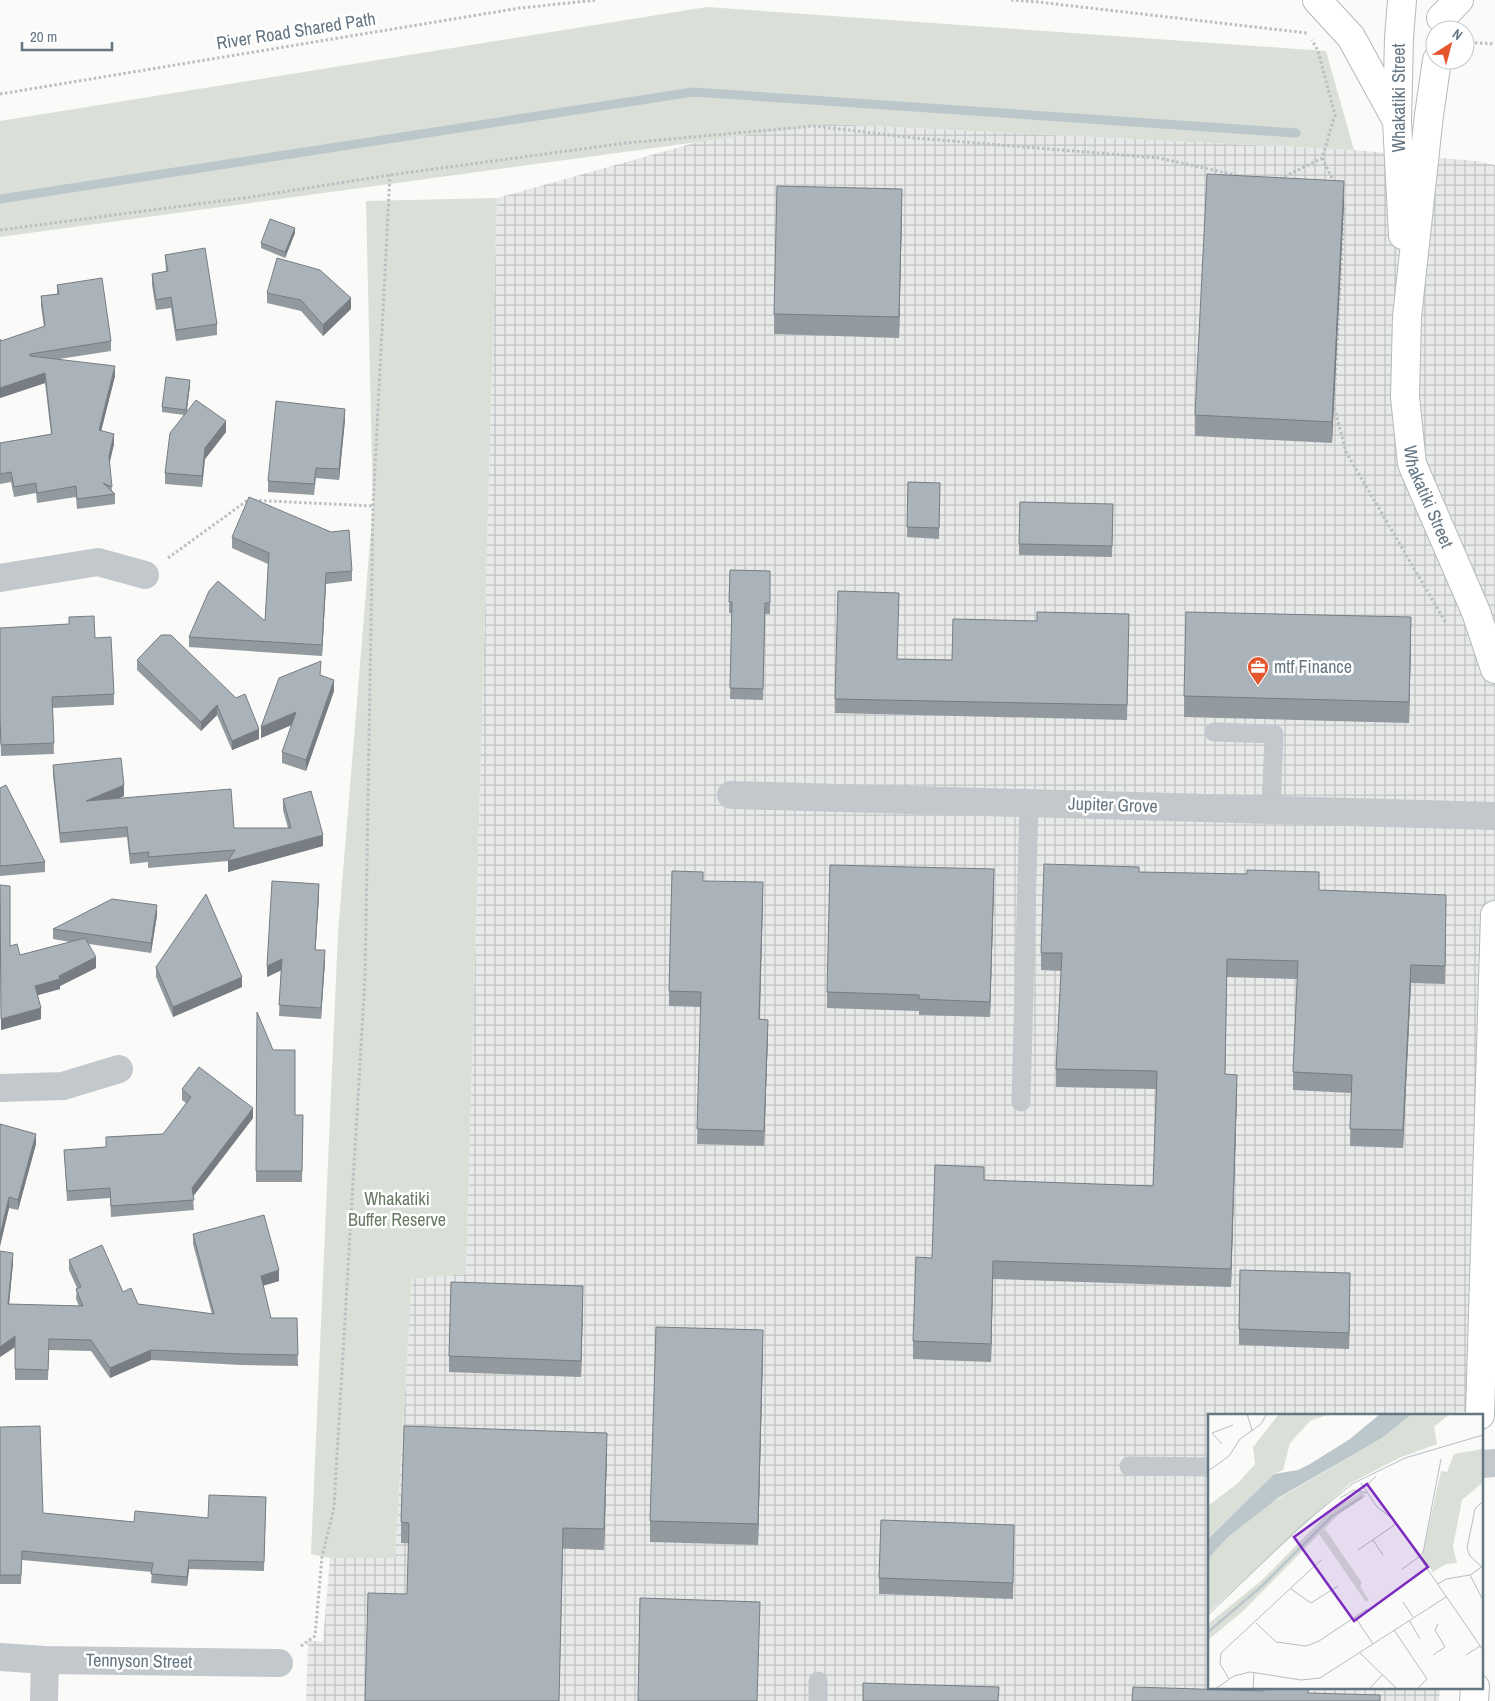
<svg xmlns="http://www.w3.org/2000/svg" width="1495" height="1701" font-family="'Archivo Narrow',sans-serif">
  <defs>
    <pattern id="industrial-grid" width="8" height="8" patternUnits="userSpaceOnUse" patternTransform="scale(1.25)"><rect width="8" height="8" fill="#e8e9e9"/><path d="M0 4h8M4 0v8" fill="none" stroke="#c0c1c2"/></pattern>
  </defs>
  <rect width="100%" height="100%" fill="#fafaf8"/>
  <path fill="url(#industrial-grid)" d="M773,121L1354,150L1475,161L1495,165V1409L1453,1413V1415H1209V1687H1440L1439,1701H306L308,1640L323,1642L330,1558H395L412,1279L466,1274L497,198Z"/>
  <path fill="#dadfd7" d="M707,7L1326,51L1354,150L830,124L0,237V121Z
    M497,198L466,1274L412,1279L395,1558H330L311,1554L338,933L373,506L366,201Z"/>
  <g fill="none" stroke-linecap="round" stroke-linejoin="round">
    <path stroke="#bbc7cb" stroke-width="9" d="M0,199L693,92L1296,133"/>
    <g stroke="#b3babf" stroke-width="30">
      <g id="secondary">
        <path d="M1402,0L1399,38L1397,121L1403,235"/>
        <path id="s1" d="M1437,60L1429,115L1407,317L1405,397L1412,464L1476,612L1495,669"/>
        <path d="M1480,1415L1495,915"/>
        <path d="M1474,1701L1475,1687"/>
      </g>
    </g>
    <g stroke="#b4b9bd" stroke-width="30">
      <path id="highway" d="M1317,0L1351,37L1397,121
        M1441,18L1459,0"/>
    </g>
    <path stroke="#bbbfc2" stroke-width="3" stroke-dasharray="2.5 2.5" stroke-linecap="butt" d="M1011,0L1038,2L1307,33
      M1465,42L1495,44
      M0,94L520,8L597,0
      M1322,158L1334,182
      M1280,179L1322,158L1335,115L1318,51L1312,40
      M1344,208L1334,406L1346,452L1446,623
      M0,230L251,197L390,175L626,143L814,126L915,138L1159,158L1240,176
      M168,558L248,500L373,506
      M301,1646L315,1636L322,1557L334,1507L365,978L373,506L390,175"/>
    <path stroke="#c3c8cc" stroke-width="19" d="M1214,732L1274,734L1271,810
      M1021,1102L1029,802
      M1129,1466L1209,1467
      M818,1681V1701"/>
    <path stroke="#c3c8cc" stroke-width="28" d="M0,578L98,562L145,575
      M731,795L1495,816
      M0,1088L63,1086L119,1069
      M1481,1464L1495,1463
      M0,1657L45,1660L279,1663
      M44,1701L45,1660"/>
    <use href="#secondary" stroke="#fff" stroke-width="28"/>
    <use href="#highway" stroke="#fff" stroke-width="28"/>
  </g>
  <path fill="#929a9f" d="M1344,202L1332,443L1195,436V415Z
    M902,210L899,338L774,334V314Z
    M295,233L285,258L261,248V243Z
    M165,255L217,324V335L176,341L171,308L156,310L152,285V274L166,272Z
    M57,285L111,341V351L59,359L115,376L101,430L114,444L109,463L112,491L115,494V504L77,509L76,497L37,503L36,493L14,497L11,482L0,484V443L51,434L45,383L0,398V339L1,341L44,327L41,306V296L57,294Z
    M267,293L351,309L323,336L301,311L267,303Z
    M190,385L187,411L226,432L205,459L202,487L165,484V473L184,415L162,412V407Z
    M345,420L339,480L316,478L314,495L268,492V481Z
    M908,482L940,483L939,539L907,537Z
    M1113,504L1112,557L1019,555V544Z
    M232,537L352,571V581L326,584L322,656L189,647V637L265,621L268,564L232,548Z
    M730,570L770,571V614H765L763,700L730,699L732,613H729Z
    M1037,621L1129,628L1127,720L835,713V699L898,659L952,660Z
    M0,628L95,638L114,694V705L53,708L54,754L1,756L0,727Z
    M161,635L259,739L232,750L217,715L201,731L137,670V660Z
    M1411,638L1409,723L1184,717V696Z
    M321,675L334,691L306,771L282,763V752L292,725L261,738Z
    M53,765L124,796L117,799L234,828H288L283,810V799L323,846L228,872V861L148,868V862L130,864L127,837L60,843L53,775Z
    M0,788L45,862V872L0,876Z
    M1139,872L1319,890L1446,912L1445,984L1411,983L1403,1148L1350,1146L1351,1093L1293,1090V1072L1297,979L1227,977L1225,1074L1237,1092L1231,1287L993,1279L991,1362L913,1359V1341L932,1258L984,1180L1153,1186L1156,1089L1056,1087V1069L1061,971L1041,970V953Z
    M703,881L763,897L760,1019L768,1034L764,1146L697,1144L701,1007L669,1006V991Z
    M0,885L10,946L20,955L70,942L53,939V929L157,915L151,953L89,944L96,968L60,986V989L37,995L41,1019L1,1030Z
    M994,885L990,1017L919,1015V1011L827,1008V992Z
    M319,895L315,950L325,961L321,1019L279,1016L281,970L267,977Z
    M156,967L242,987L173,1017L156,977Z
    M257,1012L295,1115H303L302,1182H256Z
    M182,1089L253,1118L193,1196L194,1210L111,1217L110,1198L67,1201L64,1150L106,1147V1137L163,1134L186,1103L182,1100Z
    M0,1124L36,1144L18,1210L9,1208L0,1246Z
    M193,1234L279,1281L263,1286L271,1318H297L298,1366L241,1365L151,1360L110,1378L91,1351L49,1350L48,1380H15V1347L0,1357V1251L13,1263L9,1304L79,1306L76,1299L77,1288L69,1270V1260L123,1292L138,1304L212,1314L193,1244Z
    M1350,1289L1349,1349L1239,1345V1329Z
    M583,1302L581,1377L449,1372V1356Z
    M763,1351L758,1545L650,1542V1521Z
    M0,1427L43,1513L134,1522L208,1518L266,1497L264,1571L189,1569L187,1586L151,1583L152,1572L22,1560L21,1584H0Z
    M607,1454L604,1550L401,1543V1522Z
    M1014,1541L1013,1599L879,1594V1578Z"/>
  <path fill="#777d82" d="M1344,181V202L1332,443V422Z
    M902,189V210L899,338V317Z
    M295,228V233L285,258V252Z
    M351,298V309L323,336V325Z
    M115,366V376L99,440V430Z
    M45,373V383L0,398V388Z
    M190,380V385L186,415V410Z
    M345,409V420L339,480V469Z
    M226,421V432L205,459L202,487V476L205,448Z
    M114,434V444L109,466V456Z
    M326,573V584L322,656V645Z
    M1411,617V638L1409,723V702Z
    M334,680V691L306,771V760Z
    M217,705V715L201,731V722Z
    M296,712V723L261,738V727Z
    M259,729V739L232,750V741Z
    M124,785V796L86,811V801Z
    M323,835V846L228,872V861Z
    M994,869V885L990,1017V1002Z
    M763,882V897L759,1034V1019Z
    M319,884V895L315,960V950Z
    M1446,895V912L1445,984V966Z
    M157,905V915L151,953V943Z
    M325,950V961L321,1019V1008Z
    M96,957V968L60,986V989L35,996V986L59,976Z
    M282,959V970L267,977V966Z
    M1411,965V983L1403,1148V1130Z
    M242,977V987L173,1017V1007Z
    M41,1008V1019L1,1030V1019Z
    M768,1020V1034L764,1146V1131Z
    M1237,1075V1092L1231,1287V1269Z
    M253,1108V1118L192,1198V1188Z
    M36,1134V1144L18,1210V1200Z
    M9,1197V1208L0,1246V1235Z
    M13,1253V1263L8,1315V1304Z
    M993,1261V1279L991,1362V1344Z
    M279,1270V1281L261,1286V1276Z
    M1350,1273V1289L1349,1349V1333Z
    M583,1286V1302L581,1377V1361Z
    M763,1330V1351L758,1545V1524Z
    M15,1336V1347L0,1357V1347Z
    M151,1350V1360L110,1378V1368Z
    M607,1433V1454L604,1550V1529Z
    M563,1528V1549L559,1701Z
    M189,1560V1569L187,1586V1577Z"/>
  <path fill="#aab3b9" stroke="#777d82" d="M1207,174L1344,181L1332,422L1195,415Z
    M777,186L902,189L899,317L774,314Z
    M270,219L295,228L285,252L261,243Z
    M205,248L217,324L176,330L171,297L156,300L152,274L168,271L165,255Z
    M277,258L320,270L351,298L323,325L301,300L267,293Z
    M102,278L111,341L30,354V356L115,366L99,430L114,434L109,456L112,487L103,483L115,494L77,499L76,486L37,493L36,483L14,487L11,472L0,474V443L52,434L45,373L0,388V339L1,341L45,326L41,296L59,294L57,285Z
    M166,377L190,380L186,410L162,407Z
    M196,400L226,421L205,448L202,476L165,473L170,433Z
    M276,401L345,409L339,469L316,468L314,484L268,481Z
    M908,482L940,483L939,528L907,527Z
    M249,497L331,532L349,530L352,571L326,573L322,645L189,637L209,591L218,581L265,621L269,553L232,537Z
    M1020,502L1113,504L1112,546L1019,544Z
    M730,570L770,571V603H765L763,689L730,688L732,602H729Z
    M838,591L899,593L897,659L952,660L953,619L1037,621V612L1129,614L1127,705L835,699Z
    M1186,612L1411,617L1409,702L1184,696Z
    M94,616L95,638L111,637L114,694L52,697L54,743L1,745L0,717V628L69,624V617Z
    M161,635H171L236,698L245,694L259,729L232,741L217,705L201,722L137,660Z
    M321,661L320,675L334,680L306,760L282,752L296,712L261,727L279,678Z
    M121,758L124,785L86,801L231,789L234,828H291L283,799L311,791L323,835L228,861L235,850L148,857L149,852L130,854L127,827L60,833L53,765Z
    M6,785L45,862L0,866V788Z
    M1044,864L1139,867V872L1247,874V870L1319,872V890L1446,895L1445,966L1411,965L1403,1130L1350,1129L1352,1075L1293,1072L1298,961L1227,959L1225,1074L1237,1075L1231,1269L993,1261L991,1344L913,1341L916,1257L932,1258L935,1165L984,1167V1180L1153,1186L1157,1071L1056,1069L1062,953H1041Z
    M830,865L994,869L990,1002L919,999V995L827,992Z
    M672,871L703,872V881L763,882L759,1019L768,1020L764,1131L697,1129L701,992L669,991Z
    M272,881L319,884L315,950H325L321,1008L279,1005L282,959L267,966Z
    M0,885L10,886V946L17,944L20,955L85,938L96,957L59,976L60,979L35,986L41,1008L1,1019Z
    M206,894L242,977L173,1007L156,967Z
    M112,899L157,905L151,943L53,929Z
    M257,1012L273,1050H295V1115H303L302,1171H256Z
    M199,1067L253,1108L192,1188L194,1200L111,1206L110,1188L67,1191L64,1150L106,1147V1137L163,1134L191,1097L182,1089Z
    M0,1124L36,1134L18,1200L9,1197L0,1235Z
    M264,1215L279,1270L261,1276L271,1318H297L298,1355L241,1354L151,1350L110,1368L91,1340L49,1339L48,1370L15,1369V1336L0,1347V1251L13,1253L8,1304L83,1306L76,1289L81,1287L69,1260L102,1245L123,1292L131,1288L138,1304L214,1314L193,1234Z
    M1240,1270L1350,1273L1349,1333L1239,1329Z
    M451,1282L583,1286L581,1361L449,1356Z
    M656,1327L763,1330L758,1524L650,1521Z
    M40,1426L43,1513L134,1522L135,1511L208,1518L209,1495L266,1497L264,1562L189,1560L187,1577L151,1574L153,1563L22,1551L21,1575H0V1427Z
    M404,1426L607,1433L604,1529L563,1528L559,1701H365L368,1593L407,1594L409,1523L401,1522Z
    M881,1520L1014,1525L1013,1583L879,1578Z
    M640,1598L760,1602L757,1701H638Z
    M863,1683L999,1687L998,1701H863Z
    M1133,1687L1264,1691V1687H1309L1308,1693L1380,1695V1701H1132Z"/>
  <defs>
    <g id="office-pin" transform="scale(1.125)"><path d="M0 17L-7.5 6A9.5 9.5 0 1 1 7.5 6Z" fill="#e4572e" stroke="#fff"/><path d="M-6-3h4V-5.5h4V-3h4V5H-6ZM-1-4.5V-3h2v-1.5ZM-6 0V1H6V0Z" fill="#fff"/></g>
  </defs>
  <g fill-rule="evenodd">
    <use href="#office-pin" x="1258" y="667"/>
  </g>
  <g text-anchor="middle" stroke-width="5" stroke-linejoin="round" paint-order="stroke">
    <g font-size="18" fill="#657683" stroke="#fff">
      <text transform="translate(296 31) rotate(-9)" y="6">River Road Shared Path</text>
      <text transform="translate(1399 98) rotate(-90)" y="6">Whakatiki Street</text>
      <text dy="6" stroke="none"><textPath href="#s1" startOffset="442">Whakatiki Street</textPath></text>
      <text transform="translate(1113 805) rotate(2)" y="6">Jupiter Grove</text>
      <text transform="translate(139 1661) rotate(1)" y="6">Tennyson Street</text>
    </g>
    <g font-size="18" fill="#657683" stroke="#fff" text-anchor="start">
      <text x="1274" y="673">mtf Finance</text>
    </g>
    <g font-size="18" fill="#687a64" stroke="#fff">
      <text x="397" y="1205">Whakatiki<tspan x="397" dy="21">Buffer Reserve</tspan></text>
    </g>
  </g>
  <g transform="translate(1208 1414)">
    <rect width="275" height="275" fill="#fafaf8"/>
    <path d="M122,0L102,7L82,29L75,56L66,60L0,125V92L30,69L47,50L45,33L70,1Z" fill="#dadfd7"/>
    <path d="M204,0H242L226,13L229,30L191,44L141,70L0,199V145L20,123L63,89L174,24ZM275,35V68L254,86L245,133L249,149L238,150L225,158L214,143L233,57L239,58L246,40ZM153,78L158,82L131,100L34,198L0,226V210L54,166L121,98ZM117,115L154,169L152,172L161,186L158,188L111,120Z" fill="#dadfd7"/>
    <path d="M172,0H204L174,24L70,84L20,123L0,145V125L66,60L90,56L102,50L142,25Z" fill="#bbc7cb"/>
    <path fill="none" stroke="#bbc7cb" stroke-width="2.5" d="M0,218L55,171L123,103L154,83"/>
    <path fill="none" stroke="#b5bdc2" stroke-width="1" d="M39,0L44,16M14,30L4,19L25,11M0,57L21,42L32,25L53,10L59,0M153,69L169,93L185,105L275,236M157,73L168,62M132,84L146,76L159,79M165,126L175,141M150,136L188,110M211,142L215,139L233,45M274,153L262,142L259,134L267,95L275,87M194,155L211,143M262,161L275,186M230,170L238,165L262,161L275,152M83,175L103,189L130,172M195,188L205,203M0,201L95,110L144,70L197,44L275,21M147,203L165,230M201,206L212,225M48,209L68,228L98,232L111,227L159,195M186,216L219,265L209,275M152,239L189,275M225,241L237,233L227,216L230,210M258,241L272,232M21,265L12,250L13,239L113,146M7,275L26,262L42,258L93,266L112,264L238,183M45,275L46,258M161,275L174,261"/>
    <path fill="#7b2cbf" fill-opacity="0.15" stroke="#7b2cbf" stroke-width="2.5" d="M159,70L220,153L146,207L86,123Z"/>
    <rect width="275" height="275" fill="none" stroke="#657683" stroke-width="2.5"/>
  </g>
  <g transform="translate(1450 45) rotate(36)"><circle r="24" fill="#ffffff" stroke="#c1c8cd"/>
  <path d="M0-4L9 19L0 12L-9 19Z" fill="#e4572e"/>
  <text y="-8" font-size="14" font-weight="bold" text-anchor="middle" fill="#657683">N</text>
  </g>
  <path d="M22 42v8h90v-8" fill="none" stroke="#657683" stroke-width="2.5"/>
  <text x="30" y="42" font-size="15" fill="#657683" stroke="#ffffff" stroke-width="4" paint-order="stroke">20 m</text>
</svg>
